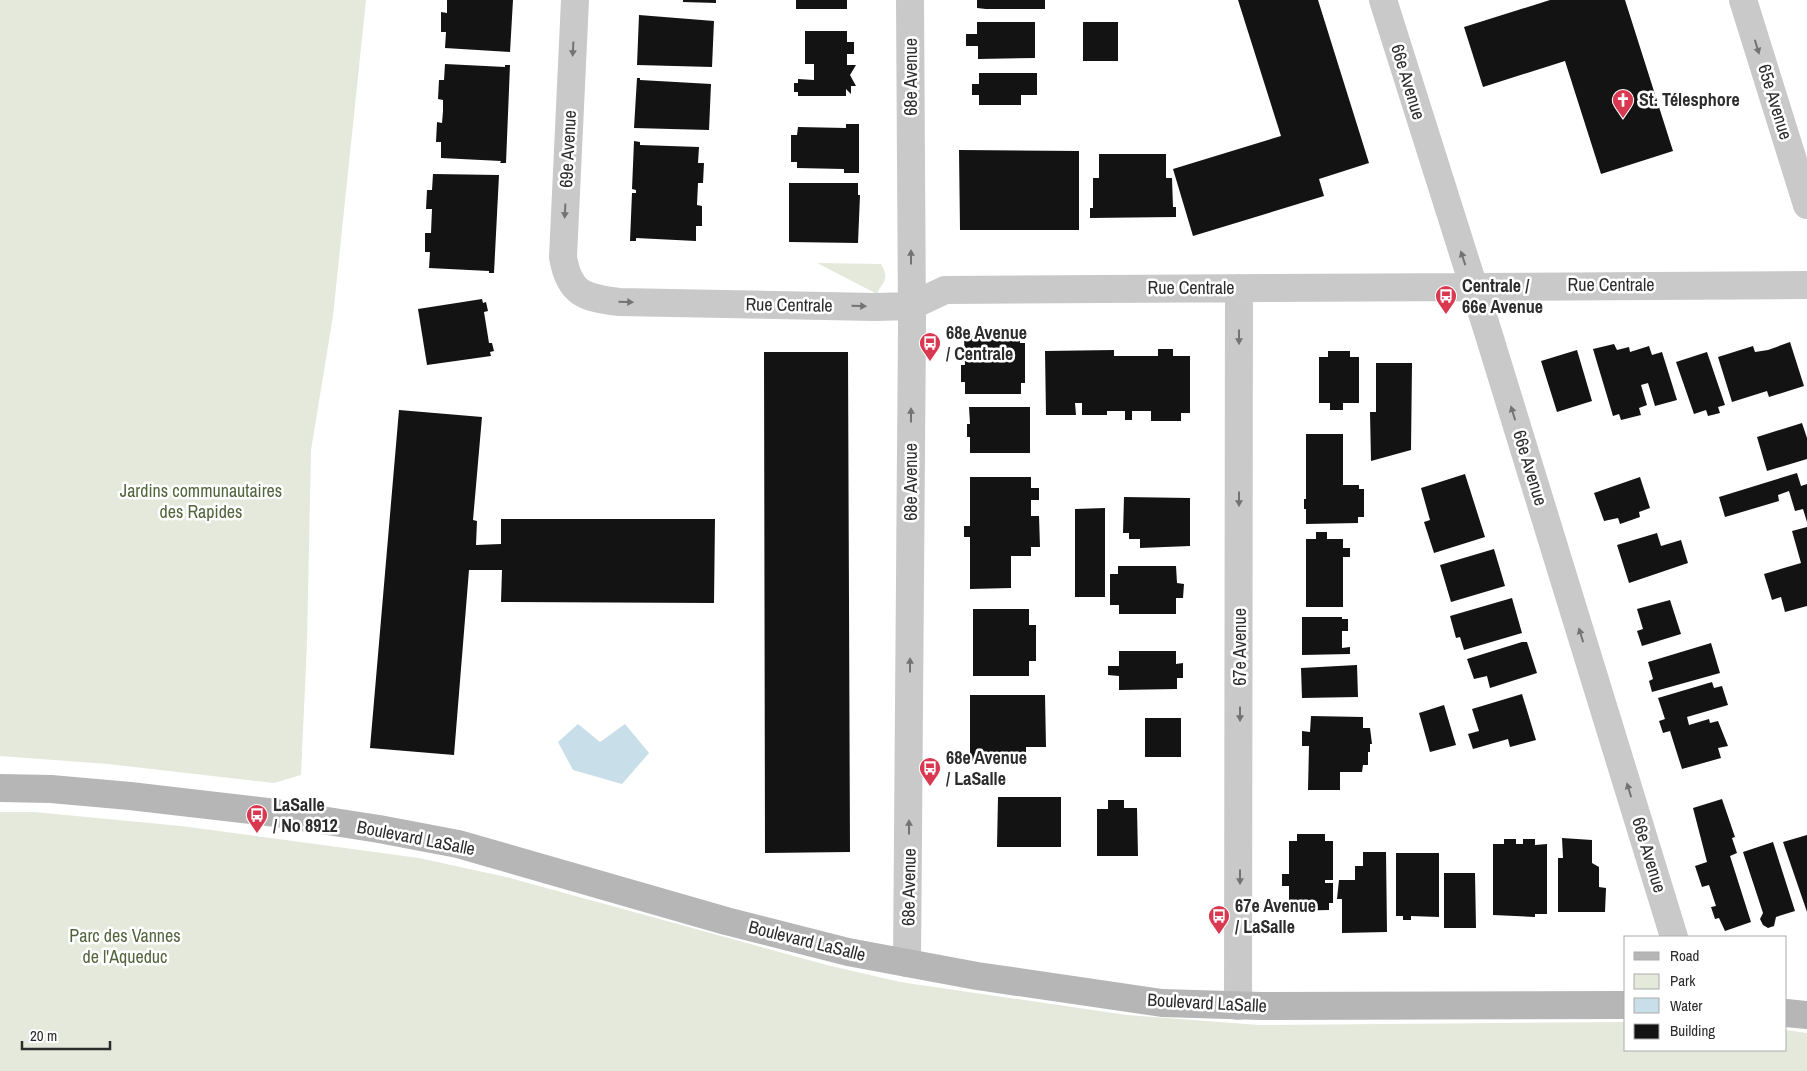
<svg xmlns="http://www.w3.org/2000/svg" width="1807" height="1071" font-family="'Archivo Narrow',sans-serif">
  <rect width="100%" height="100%" fill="#fff"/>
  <path fill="#e4e9db" d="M0,0H366L333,316L311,450L307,642L301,775L274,783L108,764L0,756Z
    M817,263L881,264C891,280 881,283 877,294Z
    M0,812H34L181,826L419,858L506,877L827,965L900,982L1127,1015L1259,1025L1626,1022V1050H1786V1030L1807,1033V1071H0Z"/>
  <path fill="#c8dee8" d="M578,724L600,742L625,724L649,753L622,784L573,770L558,742Z"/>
  <path fill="#131313" d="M447,0H513L510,52L445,48L446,32H441V12L447,13Z
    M683,0H716V3L683,2Z
    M796,0H847V9H796Z
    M977,0H1045V9H986L977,8Z
    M1238,0H1318L1369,163L1319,179L1324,196L1193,236L1173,169L1281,136Z
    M1550,0H1625L1673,151L1601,174L1565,61L1483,87L1464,27Z
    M639,15L714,21L712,67L637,65Z
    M977,22H1035V58L978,59V46H966V34H977Z
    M1083,22H1118V61H1083Z
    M805,31H847V42H854V54H847V65H856L850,75L856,86H851V94L846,89V96H798V92H794V83H798V79L814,80V64H805Z
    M445,64L505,67V65H510L506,163H500L501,161L441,158V142H436L437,122L442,123L443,111V100L438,99L439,80H444Z
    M979,73H1037V95H1021V105H979V95H972V84H979Z
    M637,78H640V80L711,84L709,130L634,128Z
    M846,124H859V173H844V169L797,168V162H791V135H797L798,127L846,128Z
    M634,141L640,142V145L699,147L698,163H704L703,183H698L697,205L702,206V226H696V241L636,238V241H630L632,193H636V190L632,189Z
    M959,150L1079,151V230H960Z
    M1099,154H1166V178H1172L1173,207H1176V217L1090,218V208H1093V178H1099Z
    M433,174L499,175L494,273H489V271L429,268L430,252H425V233H431L432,209H426L427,190H432Z
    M789,183H858V195H860L858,243L789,242Z
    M482,299L483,303L486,302L488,311L484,312L489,343H492L494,351L490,352L491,356L427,365L418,309Z
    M964,336H1020V343H1025V383H1021V394H965V382H961V365H965Z
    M1790,342L1804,386L1769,397L1767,391L1732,402L1718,357L1753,346L1755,352L1768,350Z
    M1614,344L1617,350L1629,347L1630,352L1649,346L1652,355L1662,352L1677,400L1655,406L1648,383L1641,385L1647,405L1639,408L1641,415L1621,420L1619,414L1613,416L1593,349Z
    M1158,349H1173V356H1190V413H1181V421H1151V411H1132V420H1125V411H1107V415H1082V403H1075L1076,415H1046L1045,351L1114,350V356H1158Z
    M1577,350L1592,401L1557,412L1541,361Z
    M1328,351H1350V357H1359V403H1343V410H1330V403H1319V357H1328Z
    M764,352H848L850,852L765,853Z
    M1707,352L1725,405L1718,407L1720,413L1708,416L1706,410L1694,414L1676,362Z
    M1376,363H1412L1411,450L1371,461L1370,412H1376Z
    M969,407H1030V453H970V437H967V424H970Z
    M399,410L482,417L473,520L477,521L476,545L501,544V519H715L714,603L501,602L502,570H469L454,755L370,748Z
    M1802,423L1807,438V459L1767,471L1757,437Z
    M1306,434H1343V485H1359V489H1364V517H1358V523L1306,524V509H1304V499H1306Z
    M1797,473L1801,486L1807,484V522L1803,509L1795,511L1789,491L1778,495L1779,501L1725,517L1719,497Z
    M1465,474L1485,537L1434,553L1424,522L1430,520L1421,488Z
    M970,477H1031V488H1039V500H1031V516H1039L1040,547H1031V556H1011V588L970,589V537H964V526H970Z
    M1640,477L1650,508L1639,512L1640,517L1620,524L1618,518L1604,521L1594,493Z
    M1124,497L1190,498V546L1140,548V539H1129V533H1123Z
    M1105,508V597H1075V509Z
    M1807,527V606L1785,612L1781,597L1772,600L1764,574L1801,563L1792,531Z
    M1316,532H1327V539H1343V548H1350V557H1343V607H1306V539H1316Z
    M1657,533L1661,546L1681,540L1688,563L1629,583L1617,545Z
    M1494,549L1505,586L1451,602L1440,565Z
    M1118,566H1176L1177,583L1184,584L1183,598H1176V614H1119V605H1110V574H1118Z
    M1512,598L1522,633L1464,650L1460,637L1456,638L1450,616Z
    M1670,600L1681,634L1642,646L1637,631L1643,629L1637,609Z
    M973,609H1029V625H1036V661H1029V676H973Z
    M1302,617H1342V619H1348V631H1342V648L1350,647V654L1302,655Z
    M1522,642H1527L1537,673L1490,688L1487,676L1474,679L1467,659Z
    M1711,643L1720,673L1652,692L1649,681L1653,679L1648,662Z
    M1119,651H1176V664L1183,663V678H1177V689L1119,690V676L1108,675V666H1119Z
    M1357,665L1358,697L1302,698L1301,668Z
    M1712,682L1714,688L1722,686L1728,705L1687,717L1689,725L1709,719L1710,723L1718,721L1728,746L1718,748L1721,758L1682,769L1670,731L1663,733L1659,721L1665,719L1658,698Z
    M1522,694L1536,740L1510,747L1508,739L1473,749L1468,734L1479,731L1472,709Z
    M970,695H1045L1046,747H1026V757L980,758V761H970Z
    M1444,705L1456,745L1430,752L1419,713Z
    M1311,716L1363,717V728H1370L1372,744H1370V752H1368V765H1363L1362,772H1340V790H1308L1309,746H1302V731L1310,732Z
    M1145,718H1181V757H1145Z
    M998,797H1061V847H997Z
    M1722,799L1735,837L1732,838L1737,853L1730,856L1751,922L1725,931L1719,918L1715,919L1711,907L1716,906L1709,885L1702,887L1695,866L1707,862L1693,808Z
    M1108,800H1124V808H1137L1138,856H1097V809H1108Z
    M1297,834H1325V841H1333V880H1325V883H1333V903H1329V910L1289,911V886H1282V874H1289V841H1297Z
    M1807,835V912L1783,842Z
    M1562,838L1592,840V863L1599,867V887L1606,888L1605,912H1558V858H1563Z
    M1504,839H1516V844H1523V839H1535V845L1547,844V914H1535V917L1493,915V844H1504Z
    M1773,842L1795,911L1776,917L1774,926L1768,928L1763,925L1760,919L1763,913L1743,852Z
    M1363,852H1386L1387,932L1342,933V899H1337L1339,880H1355V866H1363Z
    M1396,853H1439V917L1411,916V920H1403V916H1396Z
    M1444,873H1475L1476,928H1444Z"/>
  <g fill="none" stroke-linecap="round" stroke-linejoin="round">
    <path stroke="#c9c9c9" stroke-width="28" d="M575,0L563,257C569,294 585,298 619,302L875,307L911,306L945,290L1807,285
      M1383,0L1488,332L1674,937
      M1743,0L1807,205
      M907,963L912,324L910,0
      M1238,1006L1239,288"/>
    <path stroke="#b6b6b6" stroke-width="28" d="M0,788L51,789L130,796L276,813L379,829L458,844L726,921L848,952L977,976L1162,1003L1261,1006L1626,1005
      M1786,1013L1807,1015"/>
  </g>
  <defs><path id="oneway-solid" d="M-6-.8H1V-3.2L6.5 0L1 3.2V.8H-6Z" transform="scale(1.25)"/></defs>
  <g fill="#737373">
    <use href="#oneway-solid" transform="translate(1757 47) rotate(73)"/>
    <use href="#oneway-solid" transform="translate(573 49) rotate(93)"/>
    <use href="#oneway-solid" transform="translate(565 211) rotate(93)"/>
    <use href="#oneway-solid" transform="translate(911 257) rotate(-90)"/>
    <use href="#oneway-solid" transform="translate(1463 258) rotate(-108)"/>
    <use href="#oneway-solid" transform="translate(626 302) rotate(1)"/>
    <use href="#oneway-solid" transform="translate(859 306) rotate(1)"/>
    <use href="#oneway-solid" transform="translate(1239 337) rotate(90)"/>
    <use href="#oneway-solid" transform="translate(1513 413) rotate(-107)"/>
    <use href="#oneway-solid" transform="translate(911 415) rotate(-90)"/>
    <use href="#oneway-solid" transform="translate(1239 499) rotate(90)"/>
    <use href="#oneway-solid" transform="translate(1581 635) rotate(-107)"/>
    <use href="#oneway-solid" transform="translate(910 665) rotate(-90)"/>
    <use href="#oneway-solid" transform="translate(1240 714) rotate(90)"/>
    <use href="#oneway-solid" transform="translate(1629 790) rotate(-107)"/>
    <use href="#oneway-solid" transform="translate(909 827) rotate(-90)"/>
    <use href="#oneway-solid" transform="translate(1240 877) rotate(90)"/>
  </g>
  <defs>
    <g id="church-pin" transform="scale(1.125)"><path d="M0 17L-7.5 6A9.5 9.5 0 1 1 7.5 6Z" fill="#d93950" stroke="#fff"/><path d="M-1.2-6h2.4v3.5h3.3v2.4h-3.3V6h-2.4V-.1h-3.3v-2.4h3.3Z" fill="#fff"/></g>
    <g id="bus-pin" transform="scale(1.125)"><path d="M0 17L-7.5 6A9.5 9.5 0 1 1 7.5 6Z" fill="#d93950" stroke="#fff"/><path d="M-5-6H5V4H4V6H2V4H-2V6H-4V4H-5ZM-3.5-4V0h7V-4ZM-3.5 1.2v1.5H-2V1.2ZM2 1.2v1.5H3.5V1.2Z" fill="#fff"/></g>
  </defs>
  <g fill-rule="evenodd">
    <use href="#church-pin" x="1623" y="100"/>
    <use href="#bus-pin" x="1446" y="296"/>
    <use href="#bus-pin" x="930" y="343"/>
    <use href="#bus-pin" x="930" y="768"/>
    <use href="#bus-pin" x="257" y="815"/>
    <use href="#bus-pin" x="1219" y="916"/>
  </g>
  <g text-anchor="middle" stroke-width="5" stroke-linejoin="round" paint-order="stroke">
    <g font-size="18" fill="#2c2c2c" stroke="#fff">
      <text transform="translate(911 77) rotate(-90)" y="6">68e Avenue</text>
      <text transform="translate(1408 82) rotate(73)" y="6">66e Avenue</text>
      <text transform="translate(1775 102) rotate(73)" y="6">65e Avenue</text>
      <text transform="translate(568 149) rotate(-87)" y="6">69e Avenue</text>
      <text x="1611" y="291">Rue Centrale</text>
      <text x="1191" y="294">Rue Centrale</text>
      <text transform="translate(789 305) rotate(1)" y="6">Rue Centrale</text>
      <text transform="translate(1530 468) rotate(73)" y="6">66e Avenue</text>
      <text transform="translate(911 482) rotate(-90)" y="6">68e Avenue</text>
      <text transform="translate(1240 647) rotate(-90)" y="6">67e Avenue</text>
      <text transform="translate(416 838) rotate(11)" y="6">Boulevard LaSalle</text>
      <text transform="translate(1649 855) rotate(73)" y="6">66e Avenue</text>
      <text transform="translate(909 887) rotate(-89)" y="6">68e Avenue</text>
      <text transform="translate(807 941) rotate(14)" y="6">Boulevard LaSalle</text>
      <text transform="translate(1207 1003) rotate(3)" y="6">Boulevard LaSalle</text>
    </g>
    <g font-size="18" font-weight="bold" fill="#2c2c2c" stroke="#fff" text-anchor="start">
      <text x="1639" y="106">St. Télesphore</text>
      <text x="1462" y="292">Centrale /<tspan x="1462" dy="21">66e Avenue</tspan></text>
      <text x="946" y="339">68e Avenue<tspan x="946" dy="21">/ Centrale</tspan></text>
      <text x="946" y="764">68e Avenue<tspan x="946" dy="21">/ LaSalle</tspan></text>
      <text x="273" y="811">LaSalle<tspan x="273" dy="21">/ No 8912</tspan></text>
      <text x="1235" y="912">67e Avenue<tspan x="1235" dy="21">/ LaSalle</tspan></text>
    </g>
    <g font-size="18" fill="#52653d" stroke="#fff">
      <text x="201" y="497">Jardins communautaires<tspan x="201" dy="21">des Rapides</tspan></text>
      <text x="125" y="942">Parc des Vannes<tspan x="125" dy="21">de l'Aqueduc</tspan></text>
    </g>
  </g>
  <rect x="1624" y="936" width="162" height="115" fill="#ffffff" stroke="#ababab"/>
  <rect x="1634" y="952" width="25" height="8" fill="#b6b6b6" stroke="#ababab"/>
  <text x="1670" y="961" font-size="15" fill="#2c2c2c">Road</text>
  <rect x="1634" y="974" width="25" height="15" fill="#e4e9db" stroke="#ababab"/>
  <text x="1670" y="986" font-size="15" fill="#2c2c2c">Park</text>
  <rect x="1634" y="998" width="25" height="15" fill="#c8dee8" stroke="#ababab"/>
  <text x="1670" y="1011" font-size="15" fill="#2c2c2c">Water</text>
  <rect x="1634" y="1024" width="25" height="15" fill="#131313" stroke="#ababab"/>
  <text x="1670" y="1036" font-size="15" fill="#2c2c2c">Building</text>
  <path d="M22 1041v8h88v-8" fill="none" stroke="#2c2c2c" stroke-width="2.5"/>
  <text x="30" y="1041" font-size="15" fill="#2c2c2c" stroke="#ffffff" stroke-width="4" paint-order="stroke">20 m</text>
</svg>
